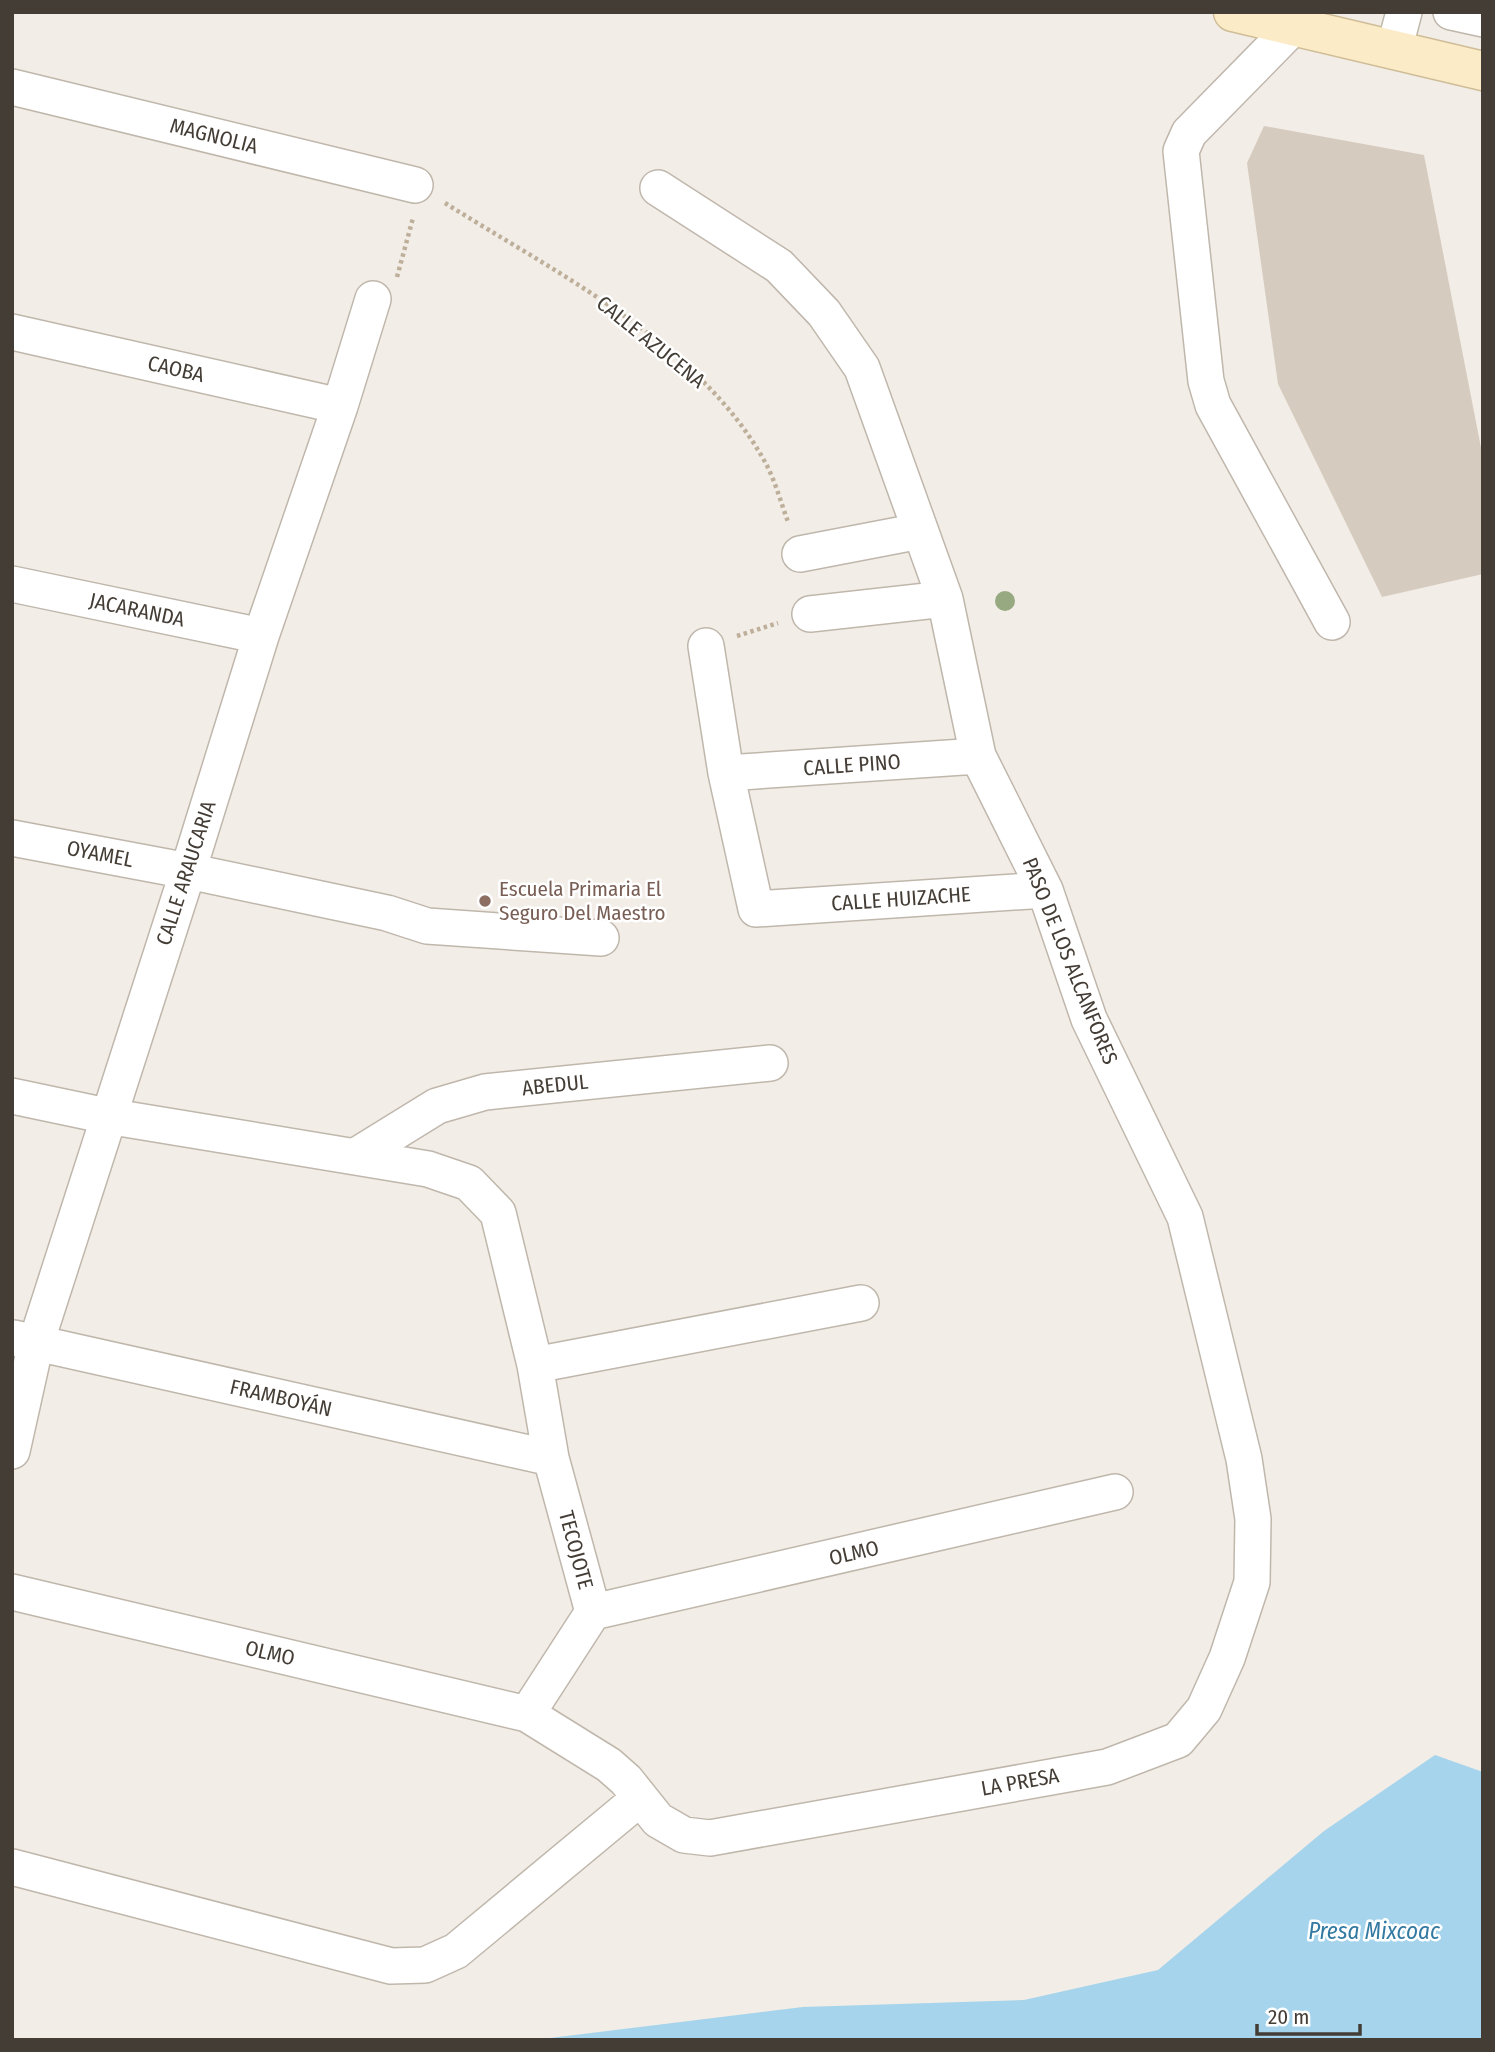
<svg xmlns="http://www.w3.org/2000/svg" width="1495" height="2052" font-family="'Fira Sans Condensed',sans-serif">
  <rect width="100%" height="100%" fill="#f2ede6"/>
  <path fill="#a5d4ec" d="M1435,1755L1483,1772V2040H534L803,2007L1024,2000L1158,1970L1324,1831Z"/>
  <path fill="#d6cbbf" d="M1264,126L1424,155L1483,458V574L1382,597L1278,384L1247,163Z"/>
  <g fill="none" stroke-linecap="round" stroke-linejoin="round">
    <g stroke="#c0b7ac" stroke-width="38">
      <path id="street" d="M1451,12L1483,19
        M1293,27L1189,133L1181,151L1206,381L1213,405L1332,622
        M1394,50L1404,12
        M12,87L415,185
        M12,332L340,406
        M800,554L920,531
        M12,584L261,636
        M810,614L945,599
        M706,646L726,773L756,909L1045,890
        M726,773L978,756
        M12,838L188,871L387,913L427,926L601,938
        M12,1096L107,1116L428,1169L469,1183L498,1213L535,1365L551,1458L593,1612L527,1714
        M356,1156L437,1106L485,1092L770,1063
        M14,1338L551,1458
        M535,1365L861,1303
        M12,1451L36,1343L188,871L261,636L340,406L373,299
        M12,1592L527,1714L609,1765L626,1780L658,1820L684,1835L710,1838L1107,1767L1178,1740L1204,1709L1227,1658L1252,1582L1253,1519L1244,1459L1185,1217L1089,1019L1045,890L978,756L945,599L862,368L824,313L779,266L658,188
        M593,1612L1115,1492
        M12,1867L391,1966L425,1965L456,1951L639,1799"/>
    </g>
    <g stroke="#cfbd98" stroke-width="41">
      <path id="secondary" d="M1233,12L1483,71"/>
    </g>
    <path stroke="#beaf9b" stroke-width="4.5" stroke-dasharray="3.5 3.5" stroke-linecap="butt" d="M445,203C556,273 700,344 765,462C775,480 781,503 788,522
      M397,277L413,218
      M737,636L778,623"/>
    <use href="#street" stroke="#fff" stroke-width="35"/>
    <use href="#secondary" stroke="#fbebc6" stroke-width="38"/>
  </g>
  <circle fill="#97a980" cx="1005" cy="601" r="10"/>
  <circle fill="#8d6e63" stroke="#fff" stroke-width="2.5" cx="485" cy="901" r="7"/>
  <g text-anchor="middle" stroke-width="5" stroke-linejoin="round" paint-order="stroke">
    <g font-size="21" fill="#443d36" stroke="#fff">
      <text transform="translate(214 136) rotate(14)" y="7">MAGNOLIA</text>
      <text transform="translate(651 342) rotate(39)" y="7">CALLE AZUCENA</text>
      <text transform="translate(176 369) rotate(13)" y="7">CAOBA</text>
      <text transform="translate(137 610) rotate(12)" y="7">JACARANDA</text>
      <text transform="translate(852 765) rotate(-4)" y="7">CALLE PINO</text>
      <text transform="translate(100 854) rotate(11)" y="7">OYAMEL</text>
      <text transform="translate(186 873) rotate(-72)" y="7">CALLE ARAUCARIA</text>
      <text transform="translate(901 899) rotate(-4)" y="7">CALLE HUIZACHE</text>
      <text transform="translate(1070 961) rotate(68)" y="7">PASO DE LOS ALCANFORES</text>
      <text transform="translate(555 1085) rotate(-6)" y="7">ABEDUL</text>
      <text transform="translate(281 1398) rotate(13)" y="7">FRAMBOYÁN</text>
      <text transform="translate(576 1550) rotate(75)" y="7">TECOJOTE</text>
      <text transform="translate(854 1553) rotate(-13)" y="7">OLMO</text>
      <text transform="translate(270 1653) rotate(13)" y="7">OLMO</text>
      <text transform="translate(1020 1782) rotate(-10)" y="7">LA PRESA</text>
    </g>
    <g font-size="21" fill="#785e54" stroke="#fff" text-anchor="start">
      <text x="499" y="896">Escuela Primaria El<tspan x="499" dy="24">Seguro Del Maestro</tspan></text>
    </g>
    <g font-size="23" font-style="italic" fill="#337aa2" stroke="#fff">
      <text x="1374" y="1939">Presa Mixcoac</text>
    </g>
  </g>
  <rect width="1495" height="2052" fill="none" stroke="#443d36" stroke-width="28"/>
  <path d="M1257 2024v10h103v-10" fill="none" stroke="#443d36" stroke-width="3.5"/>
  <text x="1268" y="2024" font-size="21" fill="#443d36" stroke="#ffffff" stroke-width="5" paint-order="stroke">20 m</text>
</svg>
